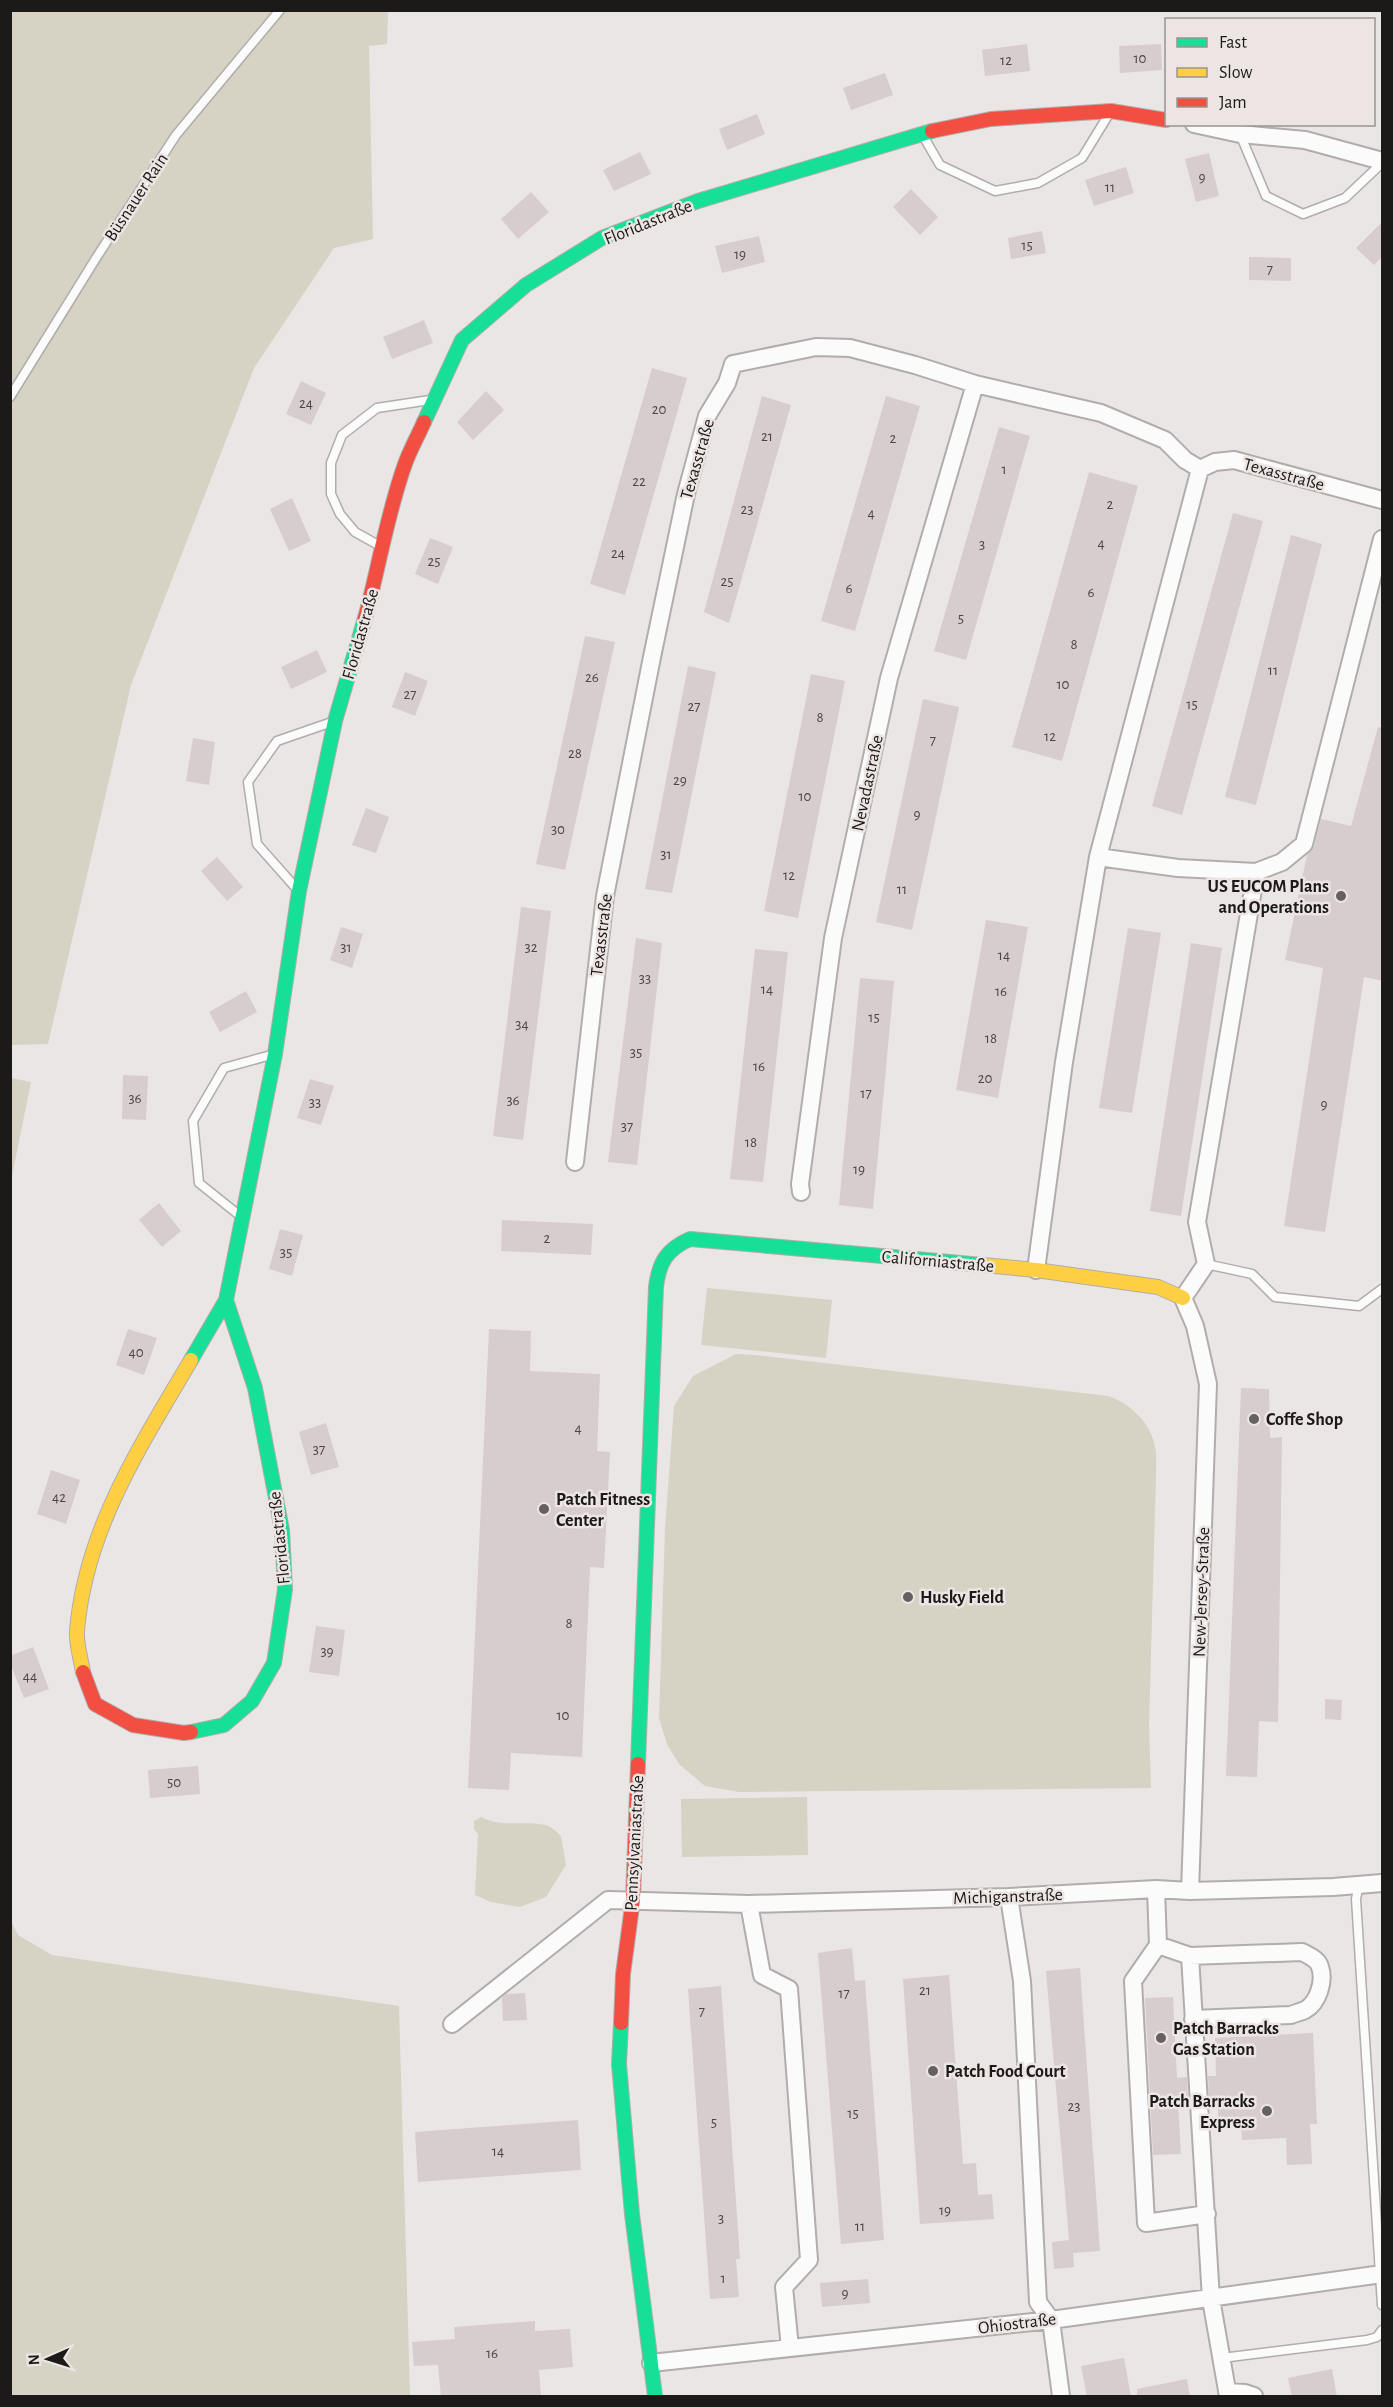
<svg xmlns="http://www.w3.org/2000/svg" width="1393" height="2407" font-family="'Alegreya Sans',sans-serif">
  <rect width="100%" height="100%" fill="#eae6e5"/>
  <path fill="#d6d2c4" d="M10,11H388L387,44L369,46L373,239L334,248L254,368L131,685L48,1044L11,1045Z
    M11,1078L31,1082L11,1181L10,1078Z
    M707,1288L832,1300L826,1358L701,1345Z
    M736,1354L755,1355L1108,1396C1130,1403 1151,1423 1155,1447C1157,1456 1156,1467 1156,1476L1149,1725L1151,1788L739,1792L705,1786L679,1764L667,1744L659,1718L665,1529L674,1406L693,1376Z
    M807,1797L808,1855L682,1857L681,1799Z
    M481,1817C502,1828 523,1820 545,1825C551,1826 557,1832 561,1836L566,1865L546,1897L520,1907L491,1902L475,1895L478,1834L474,1829V1821Z
    M10,1919L18,1935L52,1955L399,2006L410,2396H11Z"/>
  <path fill="#d7cdce" d="M1027,44L1030,71L985,76L982,50Z
    M1161,44L1162,70L1120,73L1119,46Z
    M885,73L893,95L851,110L843,88Z
    M757,114L765,134L727,150L719,129Z
    M640,152L651,174L614,191L603,170Z
    M1209,153L1219,196L1196,202L1185,159Z
    M1126,167L1134,193L1094,206L1085,180Z
    M911,189L938,217L920,235L893,207Z
    M531,192L549,212L518,239L501,219Z
    M1383,221V256L1374,265L1356,248Z
    M1042,231L1046,253L1011,259L1008,238Z
    M759,236L765,262L722,273L715,246Z
    M1249,257L1291,258V281L1249,280Z
    M424,320L433,343L392,359L383,337Z
    M652,368L687,378L625,595L590,584Z
    M301,381L326,393L311,425L286,414Z
    M486,391L504,410L473,440L457,422Z
    M762,396L791,405L729,623L704,612Z
    M886,396L920,406L855,631L821,621Z
    M999,427L1030,436L966,660L934,651Z
    M1089,472L1138,486L1062,761L1012,747Z
    M292,498L311,541L289,551L270,509Z
    M1233,513L1263,521L1182,815L1152,806Z
    M1291,535L1322,544L1256,805L1225,797Z
    M430,538L453,547L438,584L415,574Z
    M585,636L615,642L565,870L536,864Z
    M317,650L327,672L291,689L281,667Z
    M688,666L716,672L672,893L645,889Z
    M405,672L428,681L415,716L392,707Z
    M811,674L845,681L798,918L764,911Z
    M923,699L959,707L912,930L876,922Z
    M1378,727L1383,728V981L1364,977L1325,1232L1284,1226L1323,968L1285,960L1307,855L1314,847L1321,819L1351,826Z
    M193,738L215,742L209,785L186,781Z
    M366,808L389,817L376,853L352,845Z
    M217,857L243,887L227,901L201,871Z
    M521,907L551,911L523,1140L493,1136Z
    M986,920L1028,927L998,1098L956,1090Z
    M341,927L363,934L352,968L330,960Z
    M1128,928L1161,933L1132,1113L1099,1108Z
    M636,938L662,943L637,1165L608,1162Z
    M1191,943L1222,948L1181,1216L1150,1211Z
    M755,949L788,952L763,1182L730,1179Z
    M860,978L894,981L873,1209L839,1205Z
    M246,991L257,1012L220,1032L209,1012Z
    M123,1075L148,1076L146,1120L122,1119Z
    M310,1079L334,1086L321,1125L297,1118Z
    M159,1203L181,1231L162,1247L139,1220Z
    M502,1220L593,1224L591,1255L501,1251Z
    M280,1229L303,1235L292,1276L269,1269Z
    M128,1329L157,1338L144,1375L116,1365Z
    M489,1329L531,1331L530,1371L600,1374L597,1451L610,1452L604,1568L590,1567L582,1757L511,1753L509,1790L468,1788Z
    M1241,1388L1269,1389L1270,1438L1282,1437L1278,1722L1259,1721L1257,1777L1226,1776Z
    M326,1423L339,1467L311,1475L299,1432Z
    M51,1470L80,1480L66,1524L37,1514Z
    M316,1626L345,1630L339,1676L309,1672Z
    M33,1647L49,1689L24,1698L10,1663V1656Z
    M1325,1699L1342,1700L1341,1720L1325,1719Z
    M198,1766L200,1794L150,1798L148,1770Z
    M852,1948L855,1981L865,1980L884,2240L841,2244L818,1953Z
    M1080,1968L1100,2251L1073,2253L1074,2267L1054,2269L1052,2242L1069,2240L1046,1971Z
    M949,1975L963,2164L976,2163L978,2195L992,2194L994,2219L920,2224L903,1979Z
    M721,1986L740,2259H736L739,2297L710,2299L688,1989Z
    M525,1993L527,2020L503,2021L502,1998L506,1994Z
    M1173,1997L1177,2078L1187,2077L1188,2100L1178,2101L1181,2154L1153,2155L1145,1998Z
    M1313,2033L1317,2124H1310L1312,2164L1287,2165L1286,2138L1242,2140L1241,2127L1219,2128L1217,2098L1209,2099L1208,2076H1216L1215,2038Z
    M578,2120L581,2170L418,2182L415,2132Z
    M868,2279L870,2303L822,2307L820,2283Z
    M535,2321V2331L570,2329L573,2367L539,2370L541,2397H441L438,2365L414,2366L412,2342L455,2339L454,2327Z
    M1124,2358L1131,2397H1087L1081,2366Z
    M1332,2369L1337,2397H1292L1288,2378Z
    M1187,2379L1190,2397H1137V2389Z"/>
  <g fill="none" stroke-linecap="round" stroke-linejoin="round">
    <g stroke="#b0adac" stroke-width="11">
      <path id="lane" d="M922,134L940,165L995,191L1038,183L1082,158L1109,114
        M1240,134L1266,196L1303,214L1345,198L1382,163
        M10,397L98,255L176,135L280,10
        M380,546L355,532L340,514L331,494V463L342,435L377,408L430,400
        M296,888L257,844L248,782L277,741L332,722
        M239,1215L199,1183L193,1121L224,1068L271,1055
        M1206,1264L1252,1274L1275,1297L1359,1306L1382,1289
        M1359,1884L1356,1899L1382,2305
        M1222,2358L1367,2340L1377,2337L1382,2330"/>
    </g>
    <g stroke="#b0adac" stroke-width="20">
      <path id="street" d="M1194,124L1240,134L1305,140L1382,161
        M1200,469L1215,462L1234,460L1382,500
        M1098,857L1178,868L1256,872
        M575,1162L605,896L652,657L686,494L707,416L727,383L733,364L816,347L850,348L915,365L975,384L1101,413L1165,440L1185,460L1200,469
        M801,1192L800,1184L833,938L889,678L975,384
        M1036,1270L1064,1062L1098,857L1200,469
        M1156,1889L1158,1945L1190,1956L1211,2299L1228,2396
        M1190,1891L1208,1384L1195,1326L1183,1298L1206,1264L1197,1222L1256,872L1282,862L1304,844L1382,539
        M1009,1897L1022,1981L1038,2302L1051,2320L1061,2396
        M749,1904L762,1975L789,1989L809,2260L784,2287L790,2348
        M1158,1945L1133,1981L1146,2223L1207,2214
        M1190,1956L1302,1952C1309,1956 1318,1959 1320,1967C1325,1981 1318,2003 1305,2010C1301,2012 1295,2013 1291,2015L1193,2019
        M452,2024L608,1900L749,1904L1009,1897L1156,1889L1190,1891L1333,1887L1382,1883
        M651,2363L1051,2320L1382,2274
        M1227,2392L1245,2393L1254,2396"/>
    </g>
    <g stroke="#b0adac" stroke-width="16">
      <path id="fast" d="M424,422L462,340L526,285L602,238L698,201L932,131
        M191,1360L226,1300L275,1054L299,891L335,721L365,618
        M191,1732L224,1725L252,1701L274,1663L285,1589L282,1530L255,1388L226,1300
        M638,1764L656,1287C659,1262 667,1249 690,1239L983,1265
        M621,2023L619,2064L632,2214L655,2396"/>
    </g>
    <g stroke="#b0adac" stroke-width="16">
      <path id="slow" d="M983,1265L1036,1270L1158,1287L1183,1298
        M83,1672C81,1659 76,1644 77,1631C85,1530 141,1445 191,1360"/>
    </g>
    <g stroke="#b0adac" stroke-width="16">
      <path id="jam" d="M932,131L991,119L1111,111L1166,120
        M365,618C379,567 387,514 405,464C410,450 418,436 424,422
        M83,1672L95,1704L133,1725L184,1733L191,1732
        M621,2023L623,1974L633,1899L638,1764"/>
    </g>
    <use href="#lane" stroke="#fcfbfb" stroke-width="8"/>
    <use href="#street" stroke="#fcfbfb" stroke-width="16"/>
    <use href="#fast" stroke="#16e098" stroke-width="14"/>
    <use href="#slow" stroke="#ffcf43" stroke-width="14"/>
    <use href="#jam" stroke="#f24e42" stroke-width="14"/>
  </g>
  <g fill="#646160" stroke="#ece5e3" stroke-width="2">
    <circle cx="1341" cy="896" r="6"/>
    <circle cx="1254" cy="1419" r="6"/>
    <circle cx="544" cy="1509" r="6"/>
    <circle cx="908" cy="1597" r="6"/>
    <circle cx="1161" cy="2038" r="6"/>
    <circle cx="933" cy="2071" r="6"/>
    <circle cx="1267" cy="2111" r="6"/>
  </g>
  <g text-anchor="middle" stroke-width="5" stroke-linejoin="round" paint-order="stroke">
    <g font-size="15" fill="#4b4746">
      <text x="1140" y="63">10</text>
      <text x="1006" y="65">12</text>
      <text x="1202" y="182">9</text>
      <text x="1110" y="192">11</text>
      <text x="1027" y="250">15</text>
      <text x="740" y="259">19</text>
      <text x="1270" y="274">7</text>
      <text x="306" y="408">24</text>
      <text x="659" y="414">20</text>
      <text x="767" y="441">21</text>
      <text x="893" y="443">2</text>
      <text x="1004" y="474">1</text>
      <text x="639" y="486">22</text>
      <text x="1110" y="509">2</text>
      <text x="747" y="514">23</text>
      <text x="871" y="518">4</text>
      <text x="1101" y="548">4</text>
      <text x="982" y="549">3</text>
      <text x="618" y="558">24</text>
      <text x="434" y="566">25</text>
      <text x="727" y="586">25</text>
      <text x="849" y="593">6</text>
      <text x="1091" y="597">6</text>
      <text x="961" y="623">5</text>
      <text x="1074" y="649">8</text>
      <text x="1273" y="675">11</text>
      <text x="592" y="682">26</text>
      <text x="1063" y="689">10</text>
      <text x="410" y="699">27</text>
      <text x="1192" y="709">15</text>
      <text x="694" y="711">27</text>
      <text x="820" y="722">8</text>
      <text x="1050" y="741">12</text>
      <text x="933" y="745">7</text>
      <text x="575" y="758">28</text>
      <text x="680" y="785">29</text>
      <text x="805" y="801">10</text>
      <text x="917" y="819">9</text>
      <text x="558" y="834">30</text>
      <text x="666" y="859">31</text>
      <text x="789" y="880">12</text>
      <text x="902" y="894">11</text>
      <text x="346" y="952">31</text>
      <text x="531" y="952">32</text>
      <text x="1004" y="960">14</text>
      <text x="645" y="983">33</text>
      <text x="767" y="994">14</text>
      <text x="1001" y="996">16</text>
      <text x="874" y="1022">15</text>
      <text x="522" y="1029">34</text>
      <text x="991" y="1043">18</text>
      <text x="636" y="1057">35</text>
      <text x="759" y="1071">16</text>
      <text x="985" y="1083">20</text>
      <text x="866" y="1098">17</text>
      <text x="135" y="1103">36</text>
      <text x="513" y="1105">36</text>
      <text x="315" y="1107">33</text>
      <text x="1324" y="1109">9</text>
      <text x="627" y="1131">37</text>
      <text x="751" y="1147">18</text>
      <text x="859" y="1174">19</text>
      <text x="547" y="1243">2</text>
      <text x="286" y="1257">35</text>
      <text x="136" y="1357">40</text>
      <text x="578" y="1433">4</text>
      <text x="319" y="1454">37</text>
      <text x="59" y="1502">42</text>
      <text x="569" y="1628">8</text>
      <text x="327" y="1656">39</text>
      <text x="30" y="1681">44</text>
      <text x="563" y="1720">10</text>
      <text x="174" y="1787">50</text>
      <text x="925" y="1995">21</text>
      <text x="844" y="1998">17</text>
      <text x="702" y="2016">7</text>
      <text x="1074" y="2111">23</text>
      <text x="853" y="2118">15</text>
      <text x="714" y="2127">5</text>
      <text x="498" y="2156">14</text>
      <text x="945" y="2215">19</text>
      <text x="721" y="2223">3</text>
      <text x="860" y="2231">11</text>
      <text x="723" y="2283">1</text>
      <text x="845" y="2298">9</text>
      <text x="492" y="2358">16</text>
    </g>
    <g font-size="18" fill="#1c1a19" stroke="#ece5e3">
      <text transform="translate(136 197) rotate(-57)" y="6">Büsnauer Rain</text>
      <text transform="translate(648 222) rotate(-22)" y="6">Floridastraße</text>
      <text transform="translate(697 459) rotate(-74)" y="6">Texasstraße</text>
      <text transform="translate(1284 474) rotate(15)" y="6">Texasstraße</text>
      <text transform="translate(360 634) rotate(-74)" y="6">Floridastraße</text>
      <text transform="translate(867 783) rotate(-78)" y="6">Nevadastraße</text>
      <text transform="translate(601 935) rotate(-83)" y="6">Texasstraße</text>
      <text transform="translate(938 1261) rotate(5)" y="6">Californiastraße</text>
      <text transform="translate(279 1538) rotate(-96)" y="6">Floridastraße</text>
      <text transform="translate(1201 1592) rotate(-88)" y="6">New-Jersey-Straße</text>
      <text transform="translate(634 1843) rotate(-87)" y="6">Pennsylvaniastraße</text>
      <text transform="translate(1008 1896) rotate(-2)" y="6">Michiganstraße</text>
      <text transform="translate(1017 2323) rotate(-7)" y="6">Ohiostraße</text>
    </g>
    <g font-size="18" font-weight="bold" fill="#1c1a19" stroke="#ece5e3" text-anchor="start">
      <text x="1329" y="892" text-anchor="end">US EUCOM Plans<tspan x="1329" dy="21">and Operations</tspan></text>
      <text x="1266" y="1425">Coffe Shop</text>
      <text x="556" y="1505">Patch Fitness<tspan x="556" dy="21">Center</tspan></text>
      <text x="920" y="1603">Husky Field</text>
      <text x="1173" y="2034">Patch Barracks<tspan x="1173" dy="21">Gas Station</tspan></text>
      <text x="945" y="2077">Patch Food Court</text>
      <text x="1255" y="2107" text-anchor="end">Patch Barracks<tspan x="1255" dy="21">Express</tspan></text>
    </g>
  </g>
  <rect width="1393" height="2407" fill="none" stroke="#1c1a19" stroke-width="24"/>
  <rect x="1165" y="18" width="210" height="108" fill="#ece5e3" stroke="#999492" stroke-width="1.5"/>
  <rect x="1177" y="38" width="30" height="9" fill="#16e098" stroke="#999492" stroke-width="1.5"/>
  <text x="1219" y="48" font-size="18" fill="#1c1a19">Fast</text>
  <rect x="1177" y="68" width="30" height="9" fill="#ffcf43" stroke="#999492" stroke-width="1.5"/>
  <text x="1219" y="78" font-size="18" fill="#1c1a19">Slow</text>
  <rect x="1177" y="98" width="30" height="9" fill="#f24e42" stroke="#999492" stroke-width="1.5"/>
  <text x="1219" y="108" font-size="18" fill="#1c1a19">Jam</text>
  <g transform="translate(48 2359) rotate(267)" stroke="#ece5e3" stroke-width="4.5" paint-order="stroke">
  <path d="M0-4.5L10 22L0 15L-10 22Z" fill="#1c1a19"/>
  <text y="-9" font-size="16" font-weight="bold" text-anchor="middle" fill="#1c1a19">N</text>
  </g>
</svg>
